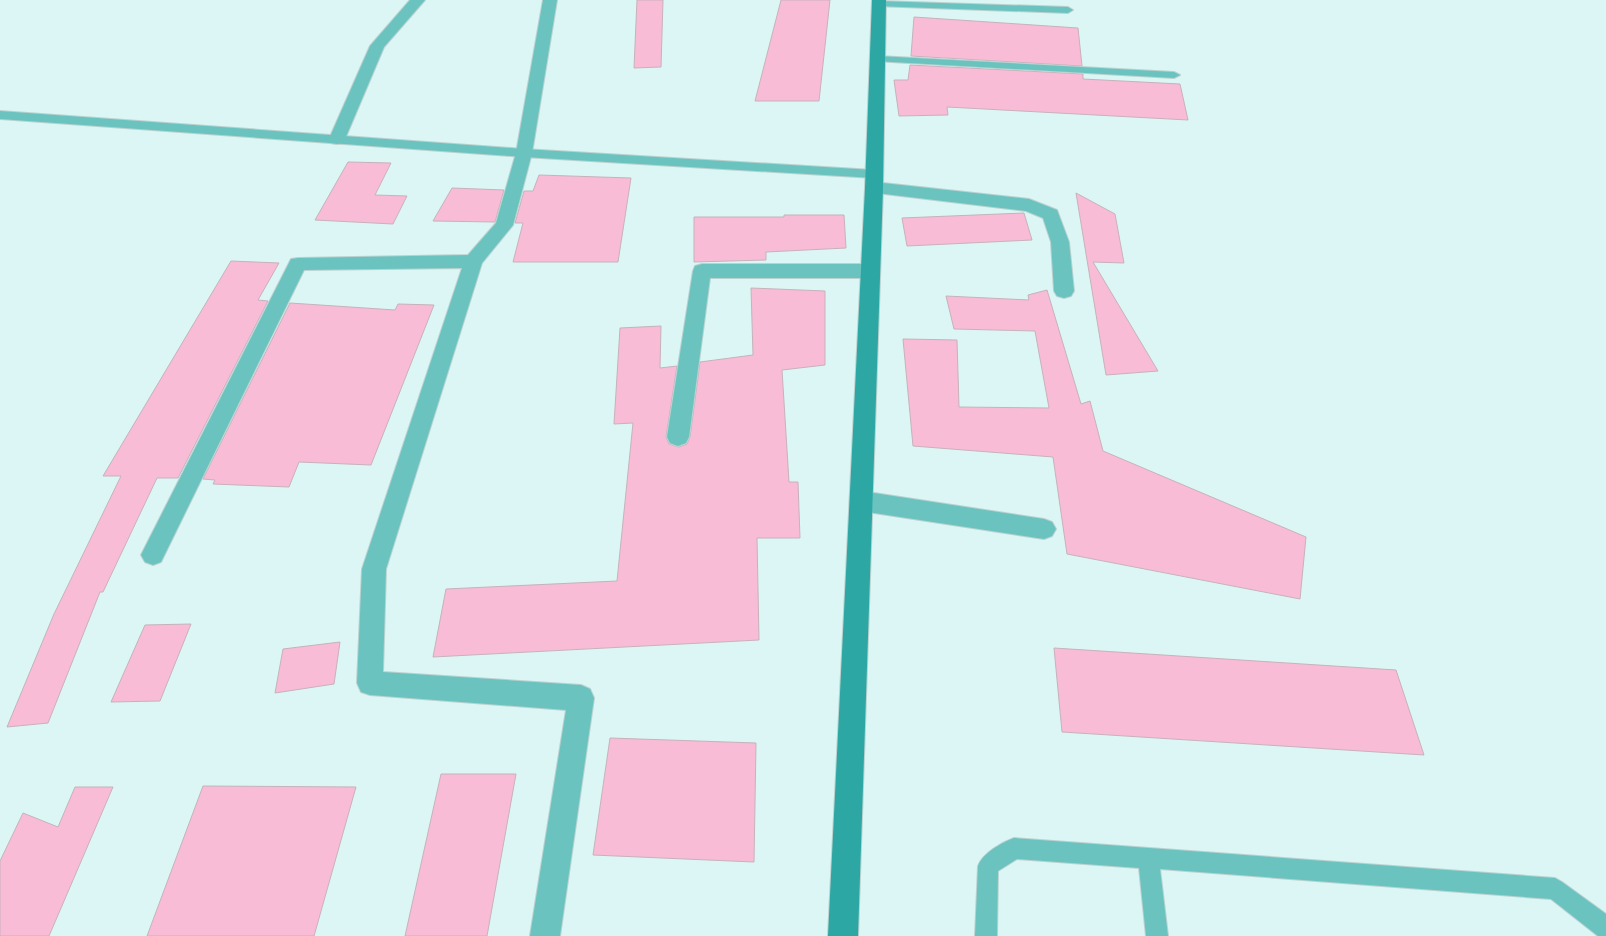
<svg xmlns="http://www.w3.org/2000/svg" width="1606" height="936" font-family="'Space Grotesk',sans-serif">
  <rect width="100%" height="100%" fill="#dbf6f4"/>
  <path fill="#f8bcd7" stroke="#c7b2bb" d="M637,0H663L661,67L634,68Z
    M781,0H830L819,101H755Z
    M914,17L1078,28L1082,66L911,56Z
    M910,65L1083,74V79L1180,84L1188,120L947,107L948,115L899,116L894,80H908Z
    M348,162L391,163L375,195L407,196L393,224L315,220Z
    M539,175L631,178L618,262H513L523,223H515L524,191H533Z
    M452,188L504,190L495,222L433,221Z
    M1076,193L1115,214L1124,263L1093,262L1158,371L1106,375Z
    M1024,213L1032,240L907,246L902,218Z
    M784,215H844L846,248L766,252V260L694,262V217H784Z
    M231,261L279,263L258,300L268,301L178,478H157L103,592H100L48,723L7,727L54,614L121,476H103Z
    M751,288L825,291V365L782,370L789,482H798L800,538H757L759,640L433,657L446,589L617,581L633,423L614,424L620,328L661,326L660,368L677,366L666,437L669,444L679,447L687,444L690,437L700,362L753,355Z
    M1047,290L1081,404L1090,401L1103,451L1306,537L1300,599L1067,554L1053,457L913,446L903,339L957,340L959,407L1049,408L1035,331L954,329L946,296L1029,300L1028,295Z
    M290,303L395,310L398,304L434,305L371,465L299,462L289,487L213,484L215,480L203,479Z
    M191,624L160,701L111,702L145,625Z
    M340,642L334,684L275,693L283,649Z
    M1054,648L1396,670L1424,755L1062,732Z
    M610,738L756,743L754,862L593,855Z
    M441,774H516L487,936H405Z
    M203,786L356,787L314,936H147Z
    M75,787H113L49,936H0V861L23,813L58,827Z"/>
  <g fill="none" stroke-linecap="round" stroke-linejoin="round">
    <g stroke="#bad2d0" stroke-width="2">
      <path id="lane" d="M879,1L1068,7L1073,10L1068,13L875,6L874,4L875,2Z
        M878,56L1174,72L1180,75L1174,78L874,61L873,59L874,57Z
        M0,111L524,149L874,170L878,171L880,174L878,177L874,178L524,157L0,119Z
        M1014,838L1555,878L1562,882L1606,914V936H1598L1551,899L1160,869L1168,936H1146L1139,868L1017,859L998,871L997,936H975L978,866C983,853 1001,843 1014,838Z"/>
    </g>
    <g stroke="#bad2d0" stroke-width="2">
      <path id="street" d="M410,0H425L384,47L345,139L343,143L337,144L331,143L329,139L370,46Z
        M543,0H557L532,153L513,225L482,263L386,569L383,672L581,685L590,689L594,698L560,936H530L566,710L370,695L361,692L357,683L362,569L462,268L304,270L161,562L153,565L145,562L141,555L291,259L298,258L468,255L496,223L516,153Z
        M874,182L1029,199L1057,210L1069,242L1074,291L1071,296L1064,298L1057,296L1054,291L1051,242L1043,218L1026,211L868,192L865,188L868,184Z
        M702,264H870L877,266L879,271L877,276L870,278H710L689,437L686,443L678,446L670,443L667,437L693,271L695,266Z
        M861,491L1044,519L1052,522L1056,529L1052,536L1044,539L861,511L853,508L850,501L853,494Z"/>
    </g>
    <g stroke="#bad2d0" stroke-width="2">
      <path id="secondary" d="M872,0H886L883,188L858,936H828L865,188Z"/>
    </g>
    <use href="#lane" fill="#6bc3c0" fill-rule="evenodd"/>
    <use href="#street" fill="#6bc3c0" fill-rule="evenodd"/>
    <use href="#secondary" fill="#2ca7a4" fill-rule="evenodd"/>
  </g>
</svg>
